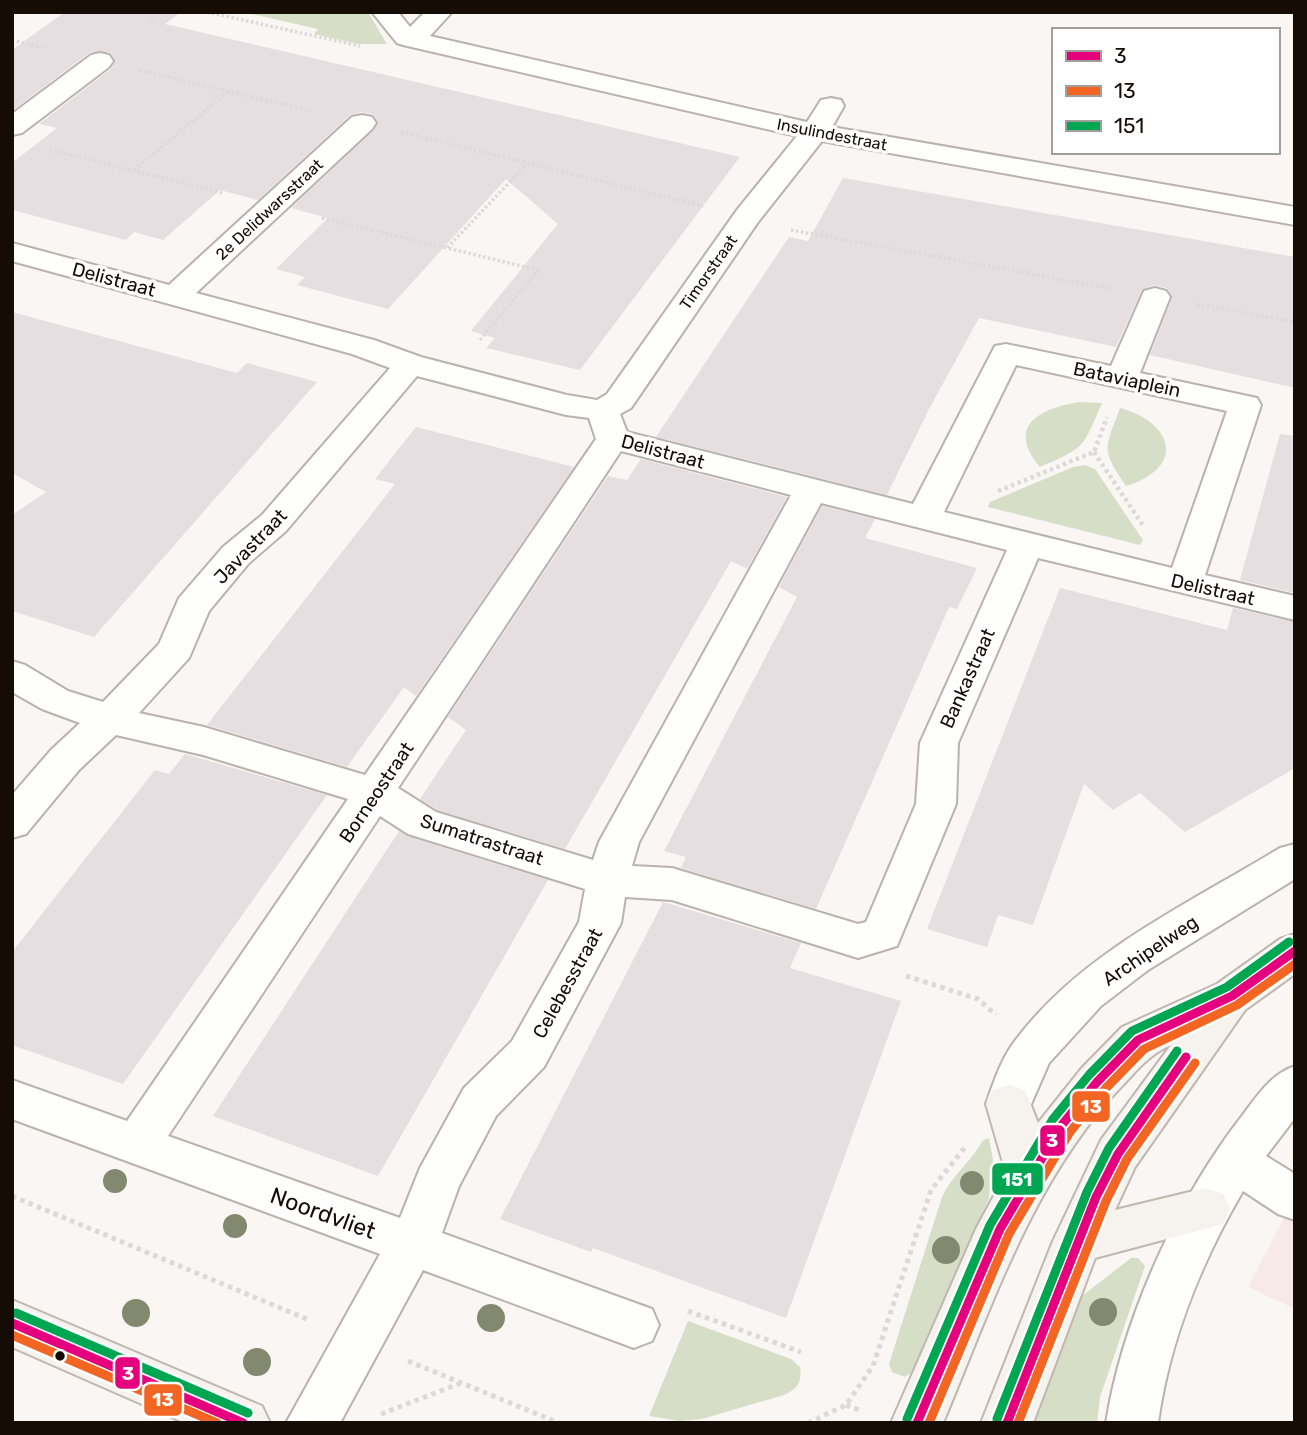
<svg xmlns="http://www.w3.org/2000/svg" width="1307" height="1435" font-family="Rubik,sans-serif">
  <rect width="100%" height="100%" fill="#f9f6f3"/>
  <path fill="#f6e9e6" d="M1295,1197V1309L1248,1287Z"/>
  <path fill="#d7dec8" d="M243,12H368L387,44H358L314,34L318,29Z
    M1080,402L1102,403C1082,449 1086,447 1040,467C1005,426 1040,408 1080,402Z
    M1120,408C1173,422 1187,467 1126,486C1100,448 1105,449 1120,408Z
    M1085,465L1095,469L1099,475L1143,540L1140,545L988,507L990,502L1073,467Z
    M989,1138L993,1160L989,1198L937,1320L911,1373L905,1377L892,1372L889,1364L942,1197C952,1175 972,1161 983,1140Z
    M1131,1258H1138L1145,1266L1100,1397L1097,1423H1033L1071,1313L1082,1296Z
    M688,1321L791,1359L800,1367C802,1382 798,1389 784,1395L702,1419L679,1421L649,1416Z"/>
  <path fill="#e6dee1" d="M65,12H181L165,24L740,157L580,370L486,348L495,338L471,331L558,224L506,179L388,309L297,285L305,277L276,269L328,218L291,208L374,130L378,122L373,114L361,112L350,115L258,200L220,190L163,240L134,232L126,240L12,210V163L57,128L39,124L111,69L115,62L110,52H90L12,111V50Z
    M843,178L1295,257V388L1150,355L1172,298L1167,288L1154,285L1142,290L1116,347L979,318L929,409L887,495L656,437L789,237L808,241Z
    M12,312L237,373L247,363L317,382L94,637L12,611V515L46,492L12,473Z
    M416,427L574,467L416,696L404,687L347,767L207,725L395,484L375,479Z
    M1280,434L1295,436V593L1240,580Z
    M641,459L787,497L747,569L731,561L565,849L437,810L420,799L466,730L448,717L608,476L627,480Z
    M822,506L875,519L865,538L977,568L957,609L949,607L816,909L681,868L686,857L664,851L797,597L779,587Z
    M1060,588L1227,630L1233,608L1295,622V768L1185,832L1140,793L1113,810L1084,784L1033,925L998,915L987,947L927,929Z
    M185,754L327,795L123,1084L12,1045V952L155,770L169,774Z
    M399,831L407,836L548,880L378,1176L213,1116Z
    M663,902L801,943L790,968L901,1001L786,1318L593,1248L591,1252L500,1219Z"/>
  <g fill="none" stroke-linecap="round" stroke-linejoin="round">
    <g stroke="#b9b2ad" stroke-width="4">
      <path id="minor" d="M372,12H398L410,27L425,12H452L430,36L807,122L821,100L831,98L841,100L844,106L832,127L1295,207V225L822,141L758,222L631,408L620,414L627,432L913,504L995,346L1006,344L1111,366L1144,291L1155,288L1166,291L1170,297L1140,373L1257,398L1261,405L1205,575L1295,596V620L1038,558L958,743L956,804L897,946L858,958L672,900L625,897L621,923L544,1067L496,1116L459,1186L442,1233L652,1309L659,1325L652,1341L634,1348L423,1270L340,1423H286L380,1254L12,1119V1080L127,1121L348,799L203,755L116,735L79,770L26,834L12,838V795L51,750L80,723L42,709L12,692V661L25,665L68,691L103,702L159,644L179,598L223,547L262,515L390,368L352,354L12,261V243L169,285L352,117L362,115L372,117L376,123L372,129L196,293L374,340L421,357L567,395L597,400L607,394L737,210L797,136L403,45L397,43ZM1016,365L1227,411L1172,568L944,512ZM417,376L566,415L589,418L596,439L365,775L204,727L139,713L189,658L209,611L249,563L286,531ZM621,451L791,495L599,842L593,860L436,812L398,788ZM821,503L1007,550L920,743L916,804L866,922L858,924L672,868L632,866L639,842ZM380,816L408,834L585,889L579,922L512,1041L464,1088L420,1168L400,1218L168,1136Z
        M100,53L109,55L113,61L109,67L22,133L12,135V114L91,55Z
        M1295,844V879L1148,970L1101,1006L1049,1063L1025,1118L1009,1123L993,1118L986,1104C994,1081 1002,1056 1018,1037C1084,951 1190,903 1280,848Z
        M1295,1066V1118L1266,1156L1295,1174V1220L1278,1214L1243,1191C1202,1261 1169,1342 1158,1423H1106C1123,1316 1179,1196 1245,1112C1259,1093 1272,1074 1295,1066Z"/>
    </g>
    <g stroke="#c0b7af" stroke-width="4">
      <path id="major" d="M1295,934V974L1245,1010L1135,1167L1115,1210L1206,1188L1223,1194L1230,1209L1223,1224L1095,1258L1033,1423H981L1053,1241L1101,1140L1171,1045C1150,1054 1138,1069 1122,1086C1033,1179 992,1306 943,1423H891L976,1229L1006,1173L986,1104L993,1090L1009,1085L1025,1090L1038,1123L1081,1069L1122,1027L1217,984L1280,939Z
        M12,1300L262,1406L270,1423H185L12,1347Z"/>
    </g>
    <path stroke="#dbdad9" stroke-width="3.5" stroke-dasharray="2.5 2.5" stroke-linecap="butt" d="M207,12L360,46
      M151,18L158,12
      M12,40L45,48
      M139,70L311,111
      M401,132L703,206
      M50,150L222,193
      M134,170L229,91
      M322,218L447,248
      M791,230L1113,289
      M1197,304L1295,322
      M480,340L538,270L447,248L526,165"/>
    <path stroke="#dbdad9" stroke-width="4.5" stroke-dasharray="3.5 3.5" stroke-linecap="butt" d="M1094,452L1144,527
      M998,491L1094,452L1107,417"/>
    <path stroke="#dbdad9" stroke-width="5" stroke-dasharray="4.5 4.5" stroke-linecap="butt" d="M906,976L978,999L996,1015
      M12,1196L309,1320
      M688,1311L801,1352
      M408,1361L559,1423
      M846,1405L862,1411
      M381,1414L461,1383
      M808,1423L846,1405L873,1366L931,1190L966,1146"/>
    <use href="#minor" fill="#fefefd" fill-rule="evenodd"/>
    <use href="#major" fill="#f6f2ed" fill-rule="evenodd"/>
    <g stroke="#fff" stroke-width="14">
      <path id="bus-1" d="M12,1323L243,1423
        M917,1423L1000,1229L1061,1126L1097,1082L1138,1040L1232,996L1295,951
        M1007,1423L1096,1197L1118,1154L1186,1057"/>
    </g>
    <g stroke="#fff" stroke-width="14">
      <path id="bus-2" d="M12,1335L217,1423
        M929,1423L1009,1234L1070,1132L1105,1089L1144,1049L1237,1005L1295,964
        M1018,1423L1106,1201L1127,1159L1195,1063"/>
    </g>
    <g stroke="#fff" stroke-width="14">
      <path id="bus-3" d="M16,1313L248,1413
        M907,1419L990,1225L1053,1119L1089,1075L1132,1031L1227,987L1289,942
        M997,1419L1087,1192L1109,1148L1177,1051"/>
    </g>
    <use href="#bus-1" stroke="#e5007d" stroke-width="9"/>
    <use href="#bus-2" stroke="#f26522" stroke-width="9"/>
    <use href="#bus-3" stroke="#00a651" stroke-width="9"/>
  </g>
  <g fill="#83896e">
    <circle cx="115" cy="1181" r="12"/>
    <circle cx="972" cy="1183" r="12"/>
    <circle cx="235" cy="1226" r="12"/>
    <circle cx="946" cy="1250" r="14"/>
    <circle cx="1103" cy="1312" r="14"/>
    <circle cx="136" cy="1313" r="14"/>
    <circle cx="491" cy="1318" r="14"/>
    <circle cx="257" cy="1362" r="14"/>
  </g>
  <circle fill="#150c06" stroke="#fff" stroke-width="2.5" cx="60" cy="1356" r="6"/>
  <g text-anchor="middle" stroke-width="7" stroke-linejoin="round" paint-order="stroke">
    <g font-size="16" fill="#150c06" stroke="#fff">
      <text transform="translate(832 134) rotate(11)" y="6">Insulindestraat</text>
      <text transform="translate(269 209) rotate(-43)" y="6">2e Delidwarsstraat</text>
      <text transform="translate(708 272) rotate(-55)" y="6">Timorstraat</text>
    </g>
    <g font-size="19" fill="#150c06" stroke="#fff">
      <text transform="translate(114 279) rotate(15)" y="7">Delistraat</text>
      <text transform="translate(1127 379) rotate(12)" y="7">Bataviaplein</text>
      <text transform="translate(663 451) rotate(15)" y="7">Delistraat</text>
      <text transform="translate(250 546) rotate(-46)" y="7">Javastraat</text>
      <text transform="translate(1213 589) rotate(13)" y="7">Delistraat</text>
      <text transform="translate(967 678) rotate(-66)" y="7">Bankastraat</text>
      <text transform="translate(376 792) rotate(-56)" y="7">Borneostraat</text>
      <text transform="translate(482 839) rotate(18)" y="7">Sumatrastraat</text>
      <text transform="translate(1150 950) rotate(-34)" y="7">Archipelweg</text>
      <text transform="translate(567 983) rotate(-61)" y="7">Celebesstraat</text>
    </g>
    <g font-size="23" fill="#150c06" stroke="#fff">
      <text transform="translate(323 1213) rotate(20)" y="8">Noordvliet</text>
    </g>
  </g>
  <g stroke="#fff" stroke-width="2.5">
    <rect x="1071" y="1090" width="40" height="33" rx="7" fill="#f26522"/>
    <rect x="1039" y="1124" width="27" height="33" rx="7" fill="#e5007d"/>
    <rect x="991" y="1162" width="53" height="34" rx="7" fill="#00a651"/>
    <rect x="114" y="1356" width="27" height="34" rx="7" fill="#e5007d"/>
    <rect x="143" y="1383" width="40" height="34" rx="7" fill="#f26522"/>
  </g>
  <g font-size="19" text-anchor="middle" font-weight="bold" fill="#fff">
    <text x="1091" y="1113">13</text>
    <text x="1052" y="1147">3</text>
    <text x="1017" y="1186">151</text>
    <text x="128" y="1380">3</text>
    <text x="163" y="1406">13</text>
  </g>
  <rect width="1307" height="1435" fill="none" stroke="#150c06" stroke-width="28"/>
  <rect x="1052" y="28" width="228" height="126" fill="#ffffff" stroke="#a19e9b" stroke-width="2"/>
  <rect x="1066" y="51" width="35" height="10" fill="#e5007d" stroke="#a19e9b" stroke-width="2"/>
  <text x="1114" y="63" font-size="21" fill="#150c06">3</text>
  <rect x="1066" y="86" width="35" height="10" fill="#f26522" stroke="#a19e9b" stroke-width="2"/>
  <text x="1114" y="98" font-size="21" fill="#150c06">13</text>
  <rect x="1066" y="121" width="35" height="10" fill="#00a651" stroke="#a19e9b" stroke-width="2"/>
  <text x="1114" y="133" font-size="21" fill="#150c06">151</text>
</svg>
